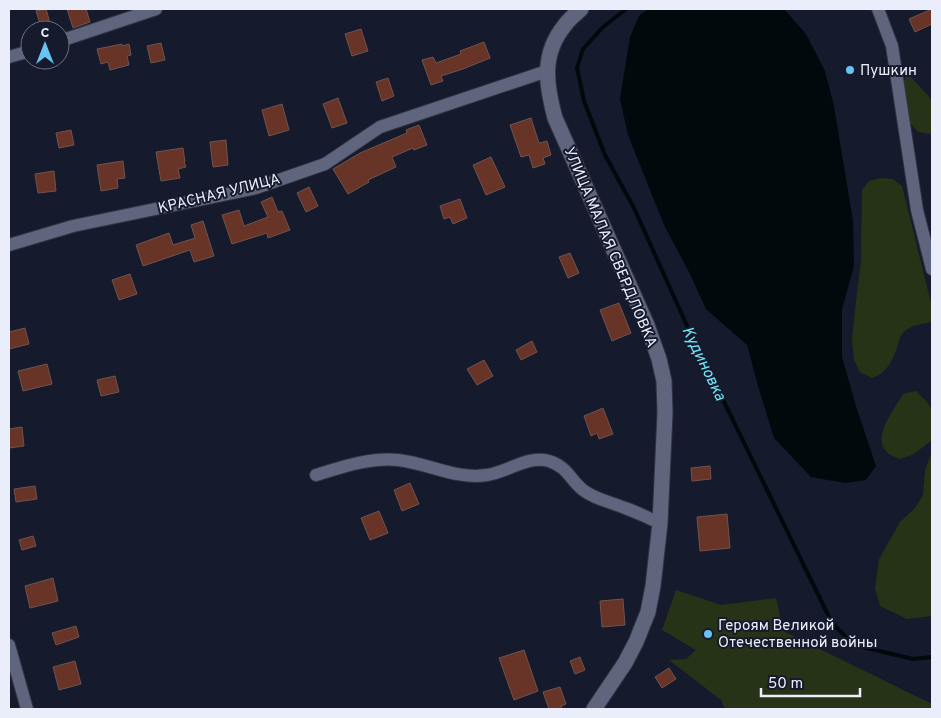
<svg xmlns="http://www.w3.org/2000/svg" width="941" height="718" font-family="Overpass,sans-serif">
  <rect width="100%" height="100%" fill="#161a2d"/>
  <path fill="#273316" d="M906,77H911L932,100V133L930,134L918,132L910,123L903,81Z
    M881,178L893,179L902,186L932,307V322C922,324 910,325 903,333C899,338 898,343 897,348C892,361 886,374 872,378L860,372L854,360L852,339L857,292L861,262L862,190L869,181Z
    M916,391L928,403L932,410V440L914,454L900,459C896,457 889,455 886,451C872,437 895,408 903,394Z
    M932,454V616L907,619L880,606L875,588L879,559L900,522L915,508L923,495L925,470L931,455Z
    M676,590L721,605L776,598L783,631L932,704V709H725L721,700L669,660L686,659L696,650L662,630Z"/>
  <path fill="#00090c" d="M648,9H784L806,34L825,71L834,106L853,221L854,266L842,309V357L856,406L876,466L866,480L845,483L811,477L774,438L758,386L747,345L706,309L689,272L664,225L628,135L620,99L630,37L639,16Z"/>
  <g fill="none" stroke-linecap="round" stroke-linejoin="round">
    <path stroke="#00090c" stroke-width="4" d="M626,9L603,27L583,49L577,68L584,101L605,155L634,208L688,328L832,623L854,645L913,659L932,657"/>
  </g>
  <path fill="#683427" stroke="#6f544d" d="M46,9L52,30H42L36,11Z
    M67,9H86L90,22L73,28Z
    M932,9V24L915,32L909,19Z
    M361,29L368,51L352,56L345,34Z
    M484,42L490,58L463,69L441,76L443,81L431,85L422,60L433,57L436,63L461,54L460,51Z
    M161,43L165,60L151,63L147,46Z
    M122,44V46L129,44L131,55L127,56L129,65L110,70L108,62L101,64L97,49Z
    M388,78L394,96L382,101L376,82Z
    M338,98L347,123L332,128L323,104Z
    M282,104L289,130L269,136L262,110Z
    M531,118L539,143L547,141L551,155L543,158L545,164L533,168L529,155L521,157L510,125Z
    M419,125L427,145L414,150L413,148L392,157L396,167L368,180L369,182L348,194L333,169L360,153L407,133L406,130Z
    M71,130L74,145L59,148L56,133Z
    M226,140L228,165L213,167L210,142Z
    M183,148L185,162H184L186,167L178,169L180,178L161,181L156,152Z
    M491,157L505,187L486,195L473,165Z
    M123,161L125,178L117,179L118,188L101,191L97,165Z
    M54,171L56,191L38,193L35,174Z
    M309,187L318,206L306,212L297,193Z
    M272,197L278,212L282,211L290,230L268,238L267,233L232,244L222,215L239,210L244,226L268,217L261,202Z
    M460,199L467,218L453,224L450,217L444,219L440,206Z
    M203,221L214,256L194,262L190,250L143,266L136,245L169,233L173,245L195,238L191,225Z
    M570,253L579,273L568,278L559,257Z
    M130,274L137,294L119,300L112,280Z
    M619,303L631,333L612,341L600,310Z
    M25,328L29,344L9,349V332Z
    M532,341L537,352L521,360L516,350Z
    M484,360L493,376L477,385L467,369Z
    M47,364L52,384L23,391L18,371Z
    M115,376L119,392L101,396L97,380Z
    M603,408L613,434L599,439L597,433L591,436L584,416Z
    M22,427L24,446L9,448V429Z
    M710,466L711,479L692,481L691,468Z
    M410,483L419,504L402,511L394,490Z
    M35,486L37,499L16,502L14,489Z
    M379,511L388,533L370,540L361,518Z
    M727,514L730,548L700,551L697,517Z
    M33,536L36,546L22,550L19,540Z
    M53,578L58,601L30,608L25,586Z
    M623,599L625,625L602,627L600,601Z
    M76,626L79,637L56,645L52,633Z
    M524,650L538,691L514,700L499,658Z
    M580,657L585,670L575,674L570,661Z
    M75,661L81,684L59,690L53,667Z
    M669,668L676,679L662,688L655,677Z
    M560,687L566,704L561,706L562,709H549L543,692Z"/>
  <g fill="none" stroke-linecap="round" stroke-linejoin="round">
    <g stroke="#313443" stroke-width="14">
      <path id="minor" d="M878,9L892,46L917,210L932,269
        M60,41L156,9
        M9,57L30,51
        M9,245L73,226L256,188L325,164L380,127L547,71
        M316,475C342,467 371,457 398,460C427,463 457,480 487,475C508,472 528,455 549,461C568,467 570,480 583,490C596,500 611,502 625,508C637,512 648,518 660,523
        M9,645L27,709"/>
    </g>
    <g stroke="#313443" stroke-width="17">
      <path id="secondary" d="M581,9C576,14 569,19 565,25C541,54 546,85 555,118L647,325L659,359L664,381L665,413L660,523L653,586L648,612L636,642L625,663L594,709"/>
    </g>
    <use href="#minor" stroke="#5f657c" stroke-width="12"/>
    <use href="#secondary" stroke="#5f657c" stroke-width="15"/>
  </g>
  <g fill="#67c4f0" stroke="#161a2d" stroke-width="2">
    <circle cx="850" cy="70" r="5"/>
    <circle cx="708" cy="634" r="5"/>
  </g>
  <g text-anchor="middle" stroke-width="4" stroke-linejoin="round" paint-order="stroke">
    <g font-size="15" fill="#eaeefb" stroke="#161a2d" text-anchor="start">
      <text x="860" y="75">Пушкин</text>
      <text x="718" y="630">Героям Великой<tspan x="718" dy="17">Отечественной войны</tspan></text>
    </g>
    <g font-size="15" fill="#eaeefb" stroke="#161a2d">
      <text transform="translate(219 193) rotate(-14)" y="5">КРАСНАЯ УЛИЦА</text>
      <text transform="translate(611 247) rotate(67)" y="5">УЛИЦА МАЛАЯ СВЕРДЛОВКА</text>
    </g>
    <g font-size="16" font-style="italic" fill="#71e5f6" stroke="#161a2d">
      <text transform="translate(705 363) rotate(64)" y="6">Кудиновка</text>
    </g>
  </g>
  <rect width="941" height="718" fill="none" stroke="#eaeefb" stroke-width="20"/>
  <g transform="translate(45 45)"><circle r="24" fill="#161a2d" stroke="#6b6f7f"/>
  <path d="M0-4L9 19L0 12L-9 19Z" fill="#67c4f0"/>
  <text y="-8" font-size="14" font-weight="bold" text-anchor="middle" fill="#eaeefb">С</text>
  </g>
  <path d="M761 688v8h99v-8" fill="none" stroke="#eaeefb" stroke-width="2.5"/>
  <text x="768" y="688" font-size="15" fill="#eaeefb" stroke="#161a2d" stroke-width="4" paint-order="stroke">50 m</text>
</svg>
